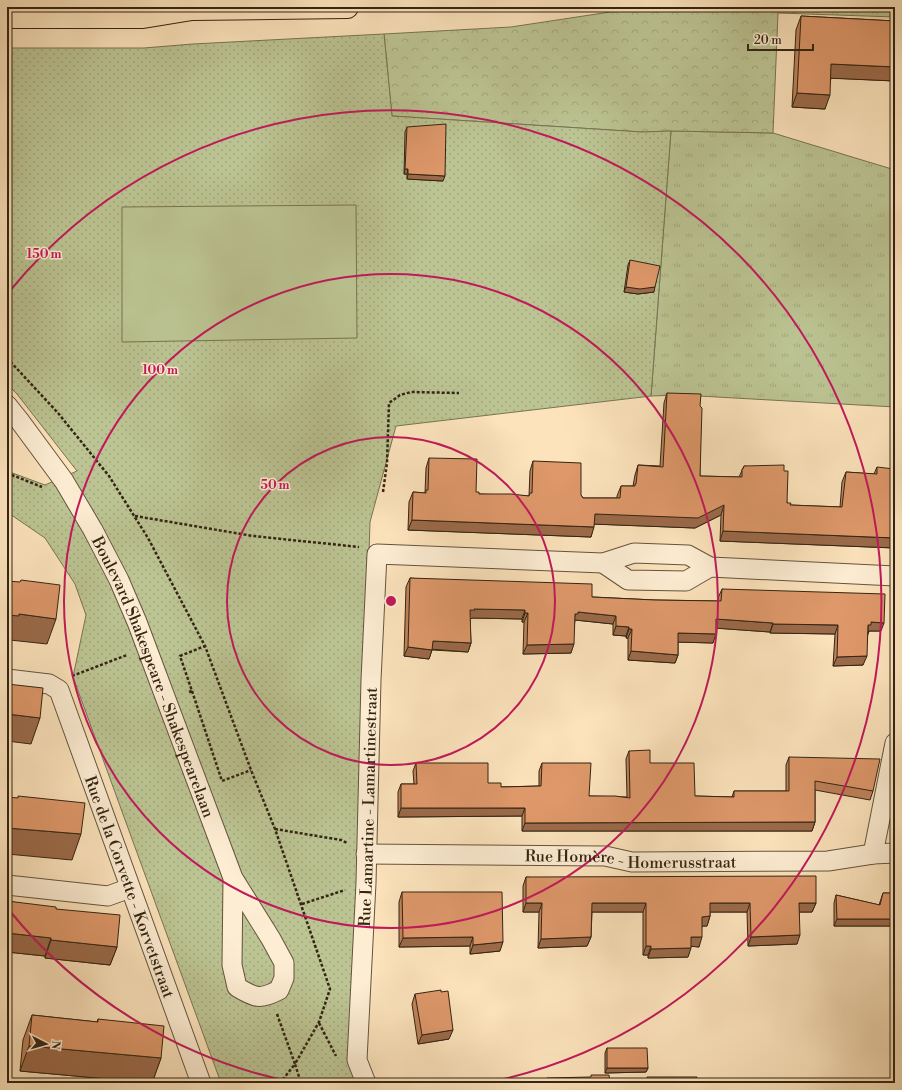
<svg xmlns="http://www.w3.org/2000/svg" width="902" height="1090" font-family="'Libre Bodoni',serif">
  <defs>
    <pattern id="grass-tufts" width="24" height="20" patternUnits="userSpaceOnUse"><rect width="24" height="20" fill="#bcc493"/><path d="M3 7l-1-3M5 7V3M7 7l1-3M15 17l-1-3M17 17v-4M19 17l1-3" fill="none" stroke="#a2a87e"/></pattern>
    <pattern id="forest-crowns" width="20" height="18" patternUnits="userSpaceOnUse"><rect width="20" height="18" fill="#bcc493"/><path d="M2 6a3 3 0 1 1 6 0M12 15a3 3 0 1 1 6 0" fill="none" stroke="#a2a87e"/></pattern>
    <pattern id="park-dots" width="8" height="8" patternUnits="userSpaceOnUse"><rect width="8" height="8" fill="#bcc493"/><path d="M2 2h.1M6 6h.1" fill="none" stroke="#a2a87e" stroke-width="1.8" stroke-linecap="round"/></pattern>
  </defs>
  <rect width="100%" height="100%" fill="#fce3bc"/>
  <filter id="stains"><feTurbulence type="fractalNoise" baseFrequency=".005" numOctaves="4"/><feColorMatrix values="0 0 0 0 .2 0 0 0 0 .09 0 0 0 0 .02 0 0 0 .5 -.17"/></filter>
  <radialGradient id="worn" r=".72"><stop offset=".6" stop-color="#630" stop-opacity="0"/><stop offset="1" stop-color="#630" stop-opacity=".3"/></radialGradient>
  <path fill="url(#grass-tufts)" stroke="#787453" d="M671,131L773,133L895,170V407L681,395L651,396Z"/>
  <path fill="url(#forest-crowns)" stroke="#787453" d="M643,7H895V17L778,13L773,133L671,131L642,132L392,116L384,34L511,27Z"/>
  <path fill="url(#park-dots)" stroke="#787453" d="M384,34L392,116L642,132L671,131L651,396L396,426L370,522L360,830L357,1083H221L73,677L86,615L75,584L45,538L7,512V471L45,485L77,471L17,394L7,384V48H144L193,44Z"/>
  <path fill="#bcc493" stroke="#787453" d="M356,205L357,338L122,342V207Z"/>
  <g fill="none" stroke-linecap="round" stroke-linejoin="round">
    <g stroke="#65543d" stroke-width="21">
      <g id="minor">
        <path id="s1" d="M7,405L19,420L64,481L93,530L119,580L137,622L233,878L271,939L284,963V978L279,990C260,1000 255,998 237,987L232,965L233,878"/>
        <path d="M603,563L628,580L686,581L710,567"/>
        <path id="s2" d="M7,679L49,684L59,690L201,1083"/>
        <path id="s3" d="M366,854L605,856L632,862L828,861L873,854L895,853"/>
        <path d="M873,854L895,743"/>
        <path d="M7,885L108,896L130,888"/>
        <path id="s4" d="M366,1083L357,1060L366,883L371,680L377,554L603,563L634,553L688,555L710,567L895,576"/>
      </g>
    </g>
    <g stroke="#332413" stroke-width="24">
      <path id="motorway" d="M7,17H143L192,9L347,7"/>
    </g>
    <path stroke="#332413" stroke-width="2.5" stroke-dasharray="3 2" stroke-linecap="butt" d="M7,358L58,413L109,476L148,538L205,646L251,770L275,829L330,989L319,1022L295,1064L301,1083
      M7,473L42,487
      M383,492L387,463L389,403L400,395L411,392L459,393
      M135,516L253,536L359,547
      M72,676L127,655
      M192,691L222,781L251,770
      M189,692L192,691L180,656L205,646
      M275,829L341,840L347,843
      M302,904L345,890
      M277,1014L295,1064L280,1083
      M319,1023L336,1056"/>
    <use href="#minor" stroke="#fdedd3" stroke-width="19"/>
    <use href="#motorway" stroke="#fce3bc" stroke-width="22"/>
  </g>
  <path fill="#bf835b" stroke="#332413" d="M801,16L895,21V81L831,78L825,109L792,107L796,30Z
    M407,127L443,181L407,179V174H404L405,132Z
    M630,260L654,292L638,294L624,292L628,265Z
    M667,393L700,406V476L739,477L744,466L784,471L787,503L790,505L840,507L842,482L846,472L874,474L877,467L892,506L894,509H895V548L720,541L721,515L695,528L594,524L591,537L408,530L409,502L413,492L425,493L426,468L429,458L476,492L479,494L529,496L530,471L533,461L581,495L583,498H617V496L621,486H633L635,475L638,465L660,466L664,403Z
    M410,578L592,597L655,600L718,601V598L722,589L881,631H869L868,633L863,665L833,666L835,634L770,633V632L716,628L713,643L678,642V655L675,663L628,660V638H626V636L613,635V624L575,620L571,653L523,654L524,622H522V619L472,618L471,619H470L471,643L468,652L432,650L429,659L404,656L406,587Z
    M629,751L650,763L695,796L732,797L734,791H786V765L789,757L873,791L870,800L815,790V822L812,831H522V816L398,817V792L401,784H414L413,771L416,763L501,787L539,786V771L542,763L589,796L627,797L626,759Z
    M526,877L816,903L812,912H799L797,944L748,946L747,912H710V916L707,926H702L699,947L691,946L688,957L648,958V955H643V912H592L591,937L587,946L538,948L539,912H523V886Z
    M402,892L500,951L470,954V946L399,947V902Z
    M883,893H895V926H834V903L836,895L879,905Z
    M7,901L56,909L117,947L110,965L45,958V956L7,952Z
    M415,994L449,1039L418,1044L412,1004Z
    M32,1015L97,1022L98,1019L161,1058L152,1083L20,1071L23,1040Z
    M607,1048L648,1068L646,1072L605,1073V1053Z"/>
  <path fill="#9b6a4a" stroke="#332413" d="M831,64L895,67V81L826,78Z
    M797,93L830,95L825,109L792,107Z
    M405,169H408L407,174H404Z
    M408,174L445,176L443,181L407,179Z
    M626,287H655L654,292L638,294L624,292Z
    M724,505L721,515L695,528L591,524L595,514Z
    M412,520L594,527L591,537L408,530Z
    M723,531L895,538V548L720,541Z
    M474,609L525,610L522,619L472,618L471,619H467L470,610Z
    M578,612L616,616L613,624L575,620L574,623L575,614Z
    M525,613H528L524,622H522Z
    M19,614L56,619L47,644L10,640L9,642H7V615Z
    M716,619L773,623L770,632L713,628Z
    M871,622L884,623L881,631H869L868,634V625Z
    M773,624L838,625L835,634L770,633Z
    M616,626L629,627L626,636L613,635Z
    M629,629H632L628,638H626Z
    M678,633L716,634L713,643L675,642Z
    M433,641L471,643L468,652L430,649Z
    M574,644L571,653L523,654L527,645Z
    M408,647L432,650L429,659L404,656Z
    M631,651L678,655L675,663L628,660Z
    M867,656L863,665L833,666L837,657Z
    M7,714L40,718L31,744L7,741Z
    M401,808H525L522,816L398,817Z
    M815,822L812,831H522L525,823Z
    M7,828L81,834L72,860L7,854Z
    M526,903H542L539,912H523Z
    M592,903H646L643,912H589Z
    M710,903H750L747,912H707Z
    M799,903H816L812,912H796Z
    M710,916L707,926H699L702,917Z
    M837,919H895V926H834Z
    M7,933L51,938L45,956L7,952Z
    M800,935L797,944L748,946L751,937Z
    M473,937L470,946L399,947L403,938Z
    M591,937L587,946L538,948L541,939Z
    M691,937H702L699,947L688,946Z
    M51,940L117,947L110,965L45,958Z
    M503,942L500,951L470,954L473,945Z
    M646,946H651L648,955H643Z
    M691,948L688,957L648,958L651,949Z
    M453,1030L449,1039L418,1044L422,1035Z
    M29,1046L161,1058L152,1083L20,1071Z
    M607,1068H648L646,1072L605,1073Z"/>
  <path fill="#de986a" stroke="#332413" d="M801,16L895,21V67L831,64L830,95L797,93Z
    M446,124L445,176L408,174V169H405L407,127Z
    M630,260L660,266L655,287L640,289L626,287Z
    M667,393L701,394L700,406L702,408L700,476L742,477V469H743L744,466L784,465V471H788L787,503H791L790,505L842,507L846,472L877,474V467L894,469L892,506H894V509H895V538L723,531L724,505L698,518L595,514L594,527L412,520L413,492L426,493V490H428L429,458L477,459L476,492H479V494H511L529,496L530,493H532L533,461L581,463V495L583,498H620L621,486H635V484H636L638,465L663,467Z
    M410,578L592,584V597L655,600L721,601L722,589L885,594L884,623L871,622V625H868L867,656L837,657L838,625L773,624V623L716,619V634L678,633V655L631,651L632,629H629V627L616,626V616L578,612V614H575L574,644L527,645L528,613H525V610L474,609L475,610H470L471,643L433,641L432,650L408,647Z
    M21,580L60,585L56,619L19,614V616L7,615V581L20,582Z
    M7,684L43,688L40,718L7,714Z
    M650,750V763H694L695,796L734,797V791H789V757L880,759L873,791L815,781V822L525,823V808H401V784H417L416,763H488V783H501V787L541,786L542,763H591L589,796H615L630,798L629,751Z
    M18,796L85,803L81,834L7,828V797L18,798Z
    M816,876V903H799L800,935L751,937L750,903H710V916L702,917V937H691V948L651,949V946H646V903H592L591,937L541,939L542,903H526V877Z
    M402,892H502L503,942L473,945V937L403,938Z
    M883,893H895V919H837L836,895L880,905Z
    M7,901L56,907V909L120,915L117,947L51,940V938L7,933Z
    M441,990V992L448,991L453,1030L422,1035L415,994Z
    M32,1015L98,1022V1019L164,1026L161,1058L29,1046Z
    M607,1048H647L648,1068H607Z
    M591,1075H609L610,1083H546L547,1078L591,1077Z
    M647,1077H697L696,1083H647Z
    M474,1081L475,1083H469Z"/>
  <g fill="none" stroke="#c2185b" stroke-width="2">
    <circle cx="391" cy="601" r="164"/>
    <circle cx="391" cy="601" r="327"/>
    <path d="M297 1083A491 491 0 0 1 9 910M9 292A491 491 0 1 1 485 1083"/>
  </g>
  <g text-anchor="middle" stroke-width="3" stroke-linejoin="round" paint-order="stroke">
    <g font-size="16" fill="#332413" stroke="#fdedd3">
      <text dy="6" stroke="none"><textPath href="#s1" startOffset="311">Boulevard Shakespeare - Shakespearelaan</textPath></text>
      <text dy="6" stroke="none"><textPath href="#s4" startOffset="278">Rue Lamartine - Lamartinestraat</textPath></text>
      <text dy="6" stroke="none"><textPath href="#s3" startOffset="265">Rue Homère - Homerusstraat</textPath></text>
      <text dy="6" stroke="none"><textPath href="#s2" startOffset="263">Rue de la Corvette - Korvetstraat</textPath></text>
    </g>
  </g>
  <circle cx="391" cy="601" r="6" fill="#c2185b" stroke="#fdedd3" stroke-width="2"/>
  <g font-size="12" text-anchor="middle" font-weight="bold" fill="#c2185b" stroke="#fdedd3" stroke-width="3" stroke-linejoin="round" paint-order="stroke">
    <text x="44" y="258">150 m</text>
    <text x="160" y="374">100 m</text>
    <text x="275" y="489">50 m</text>
  </g>
  <rect width="902" height="1090" fill="none" stroke="#fce3bc" stroke-width="24"/>
  <rect x="8" y="8" width="886" height="1074" fill="none" stroke="#332413" stroke-width="2"/>
  <rect x="12" y="12" width="878" height="1066" fill="none" stroke="#332413"/>
  <g transform="translate(46 1044) rotate(96)" stroke="#fdedd3" stroke-width="3" paint-order="stroke">
  <path d="M0-3L7 15L0 10L-7 15Z" fill="#332413"/>
  <text y="-6" font-size="11" font-weight="bold" text-anchor="middle" fill="#332413">N</text>
  </g>
  <path d="M748 44v6h65v-6" fill="none" stroke="#332413" stroke-width="2"/>
  <text x="754" y="44" font-size="12" fill="#332413" stroke="#fdedd3" stroke-width="3" paint-order="stroke">20 m</text>
  <rect width="100%" height="100%" filter="url(#stains)"/>
  <rect width="100%" height="100%" fill="url(#worn)"/>
</svg>
